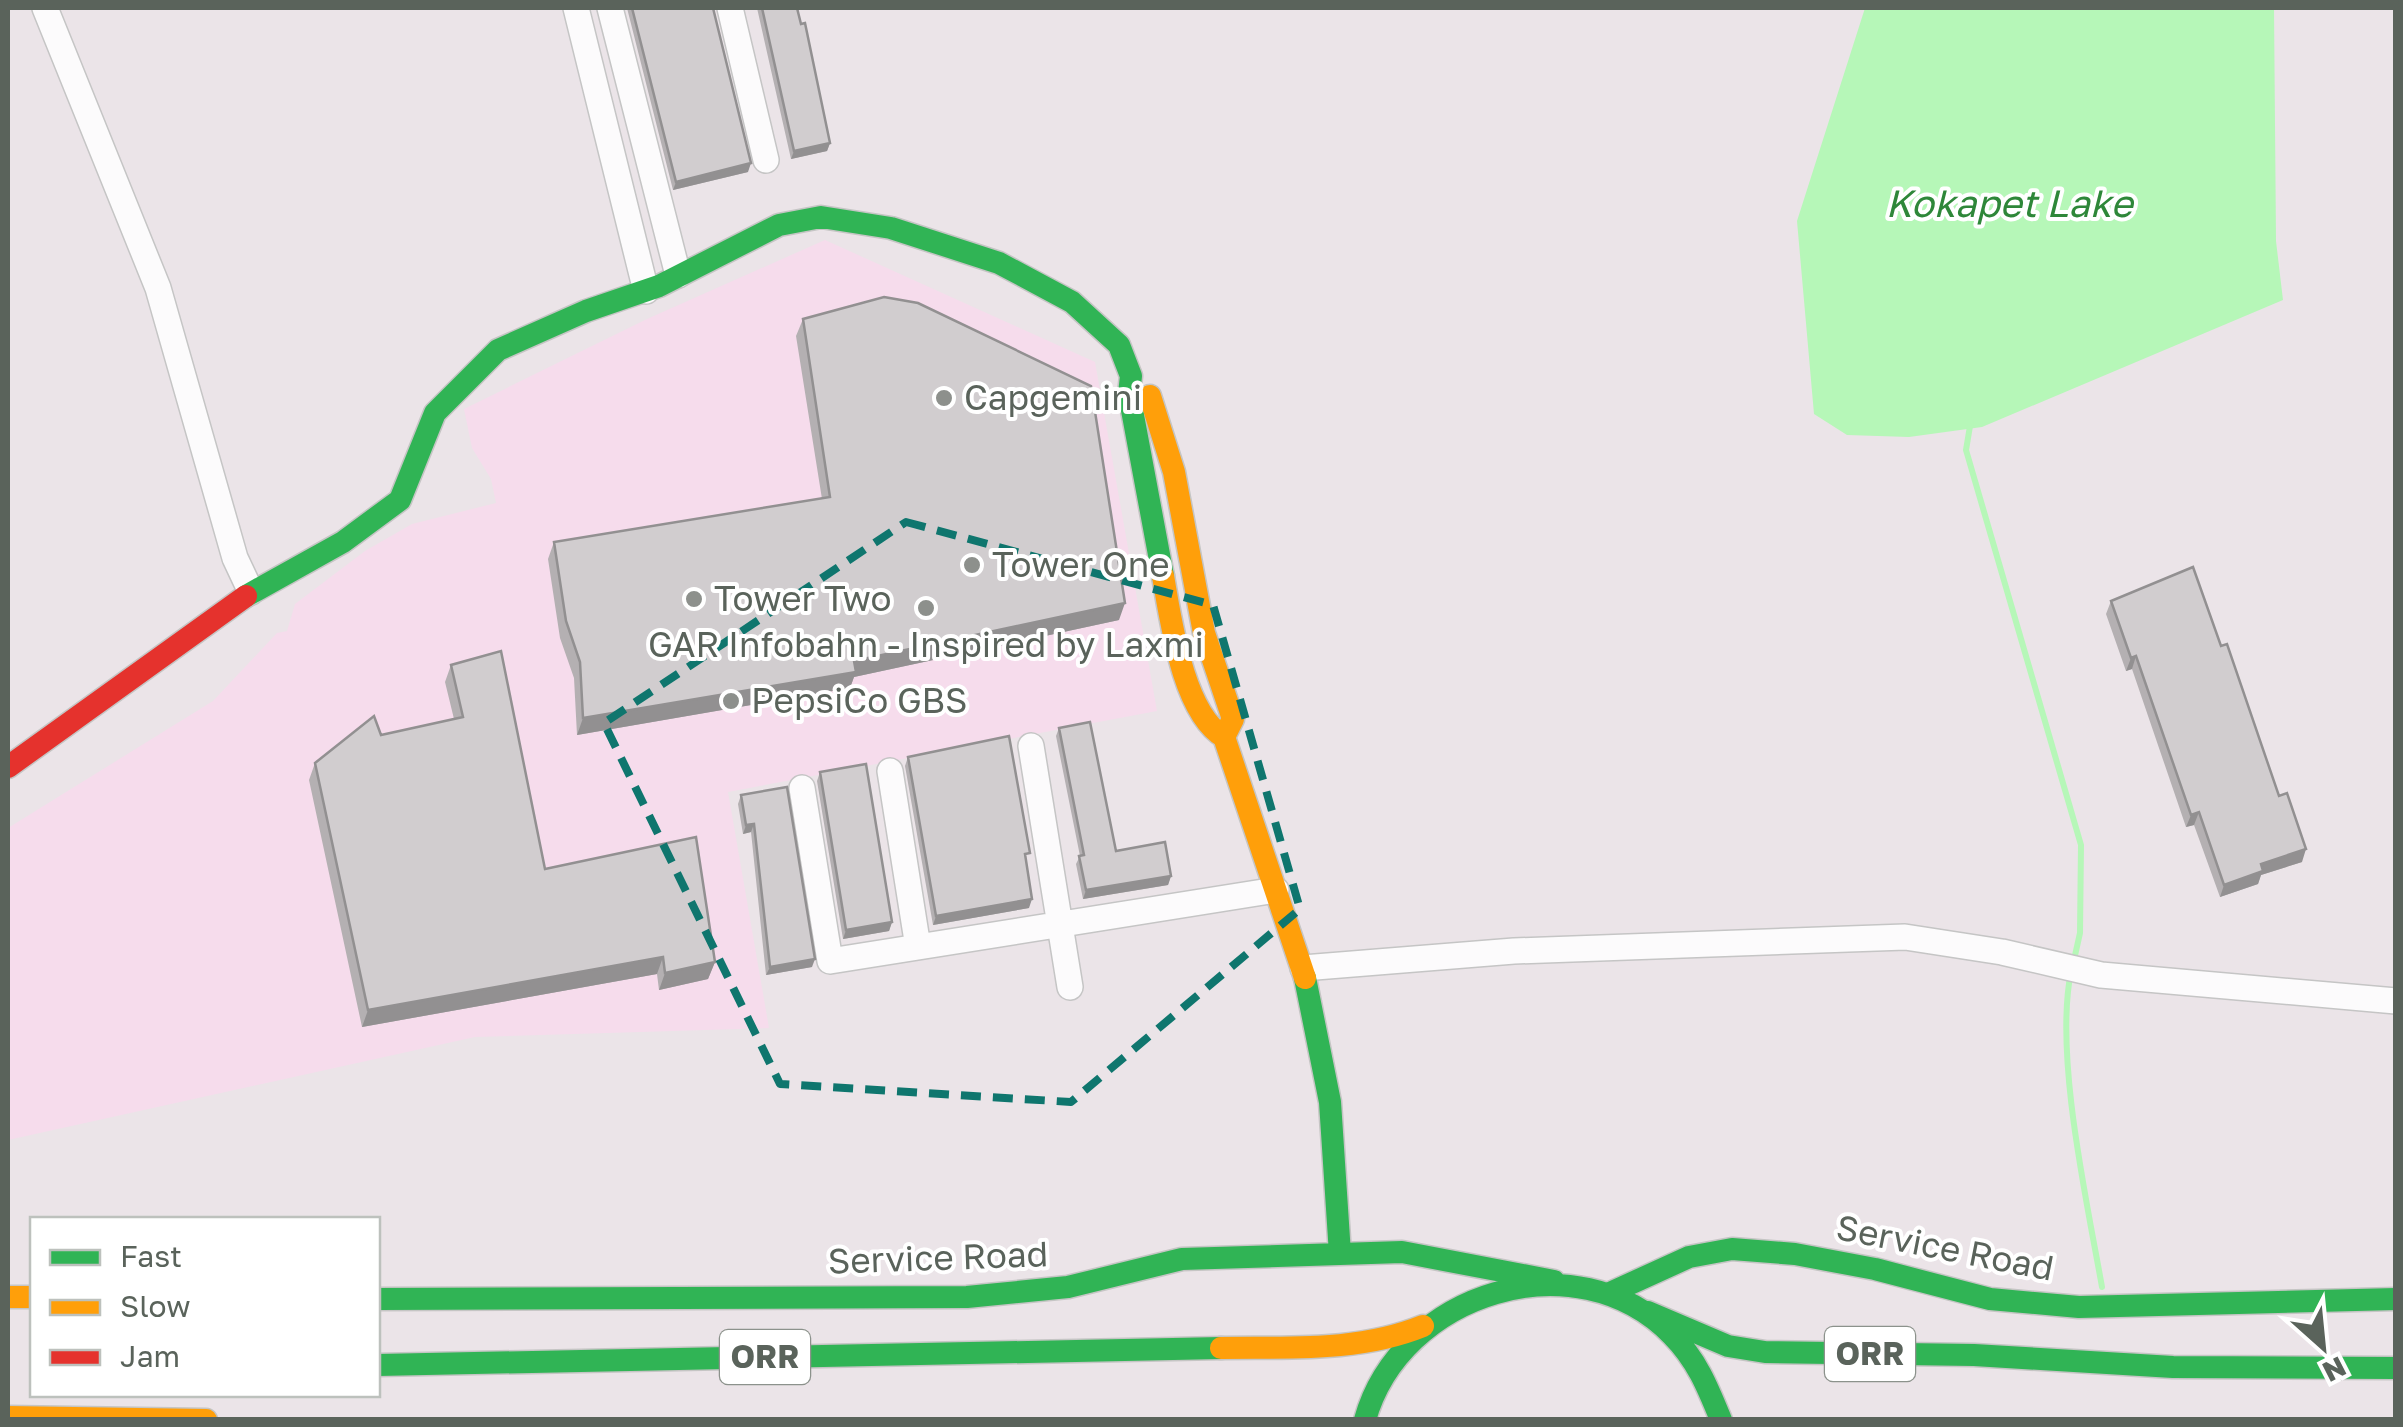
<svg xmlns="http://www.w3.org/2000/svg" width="2403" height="1427" font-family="'Golos Text',sans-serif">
  <rect width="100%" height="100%" fill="#ebe4e8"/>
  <path fill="#f6dcec" d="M825,240L1095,362L1157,711L728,792L769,1028L475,1037L8,1140V828L213,701L277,633L287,631L295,604L365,551L412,524L496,503L491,479L472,448L464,409L647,319Z"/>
  <path fill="#b6f7b8" d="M1865,8H2274L2276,241L2283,300L1982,427L1909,437L1847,435L1814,414L1797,221Z"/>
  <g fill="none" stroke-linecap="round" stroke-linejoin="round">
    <path stroke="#b6f7b8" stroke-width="6" d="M1971,420L1966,450L2081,845L2080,933L2074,960
      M2071,972C2054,1054 2087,1202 2102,1287"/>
    <g stroke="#c5c5c5" stroke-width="28">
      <path id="street" d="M45,8L158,288L235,558L251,592
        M576,8L646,291
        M610,8L678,275
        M730,8L766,160
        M1031,746L1070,987
        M890,771L918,947
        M802,788L830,961L1276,890
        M1303,968L1514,951L1905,937L2002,952L2101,975L2396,1001"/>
    </g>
    <g stroke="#c5c5c4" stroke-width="25">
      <path id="fast" d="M246,596L343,542L400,500L435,413L498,350L586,311L659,286L779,225L821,217L891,228L999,263L1072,302L1119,345L1131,376L1129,394L1163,576
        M1305,978L1330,1102L1340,1254
        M1610,1293L1689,1257L1732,1249L1795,1254L1875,1269L1990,1299L2079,1307L2396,1299
        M378,1299L967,1297L1068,1287L1182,1259L1402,1252L1554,1281
        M1648,1312L1728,1346L1765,1352L1974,1355L2173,1367L2396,1368
        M378,1365L1221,1348
        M1365,1420C1400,1293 1576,1237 1672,1335C1697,1360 1708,1388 1721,1420"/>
    </g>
    <g stroke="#c5c5c4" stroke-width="25">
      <path id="slow" d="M1150,396L1174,472L1204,633L1233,719L1224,737
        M1163,576C1171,621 1183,713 1224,737L1305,978
        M8,1297H32
        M1221,1348C1289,1347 1359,1352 1423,1326
        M8,1417L206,1420"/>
    </g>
    <g stroke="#c5c5c4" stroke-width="25">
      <path id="jam" d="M8,767L246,596"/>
    </g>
    <use href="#street" stroke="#fcfbfc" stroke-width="25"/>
    <use href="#fast" stroke="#30b455" stroke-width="22"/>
    <use href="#slow" stroke="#ff9f0a" stroke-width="22"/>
    <use href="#jam" stroke="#e5322d" stroke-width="22"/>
  </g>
  <path fill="#b4b0b2" d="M627,8H713L748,172L673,190Z
    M757,8H797L830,143L827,151L791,159Z
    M803,319L1119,620L854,677L850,688L577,735L574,678L560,638L548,559L554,542L822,499L796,336Z
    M2111,601L2221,646L2302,862L2261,875L2258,884L2220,897L2194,825L2186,827L2132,669L2126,671L2106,614Z
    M451,665L545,869L715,962L708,979L659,990L657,974L362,1027L309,780L315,763L381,735L454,719L445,682Z
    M1059,728L1116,851L1171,876L1168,885L1083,899L1076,864L1080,856L1056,736Z
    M908,757L1026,862L1029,908L933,925L905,766Z
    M820,772L892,922L889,931L843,939L817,781Z
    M741,795L812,967L766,975L751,832L743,834L738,804Z"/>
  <path fill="#929091" d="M830,143L827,151L791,159L794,151Z
    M751,163L748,172L673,190L676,182Z
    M1125,603L1119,620L854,677L850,688L577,735L583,718Z
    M2136,656L2132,669L2126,671L2131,658Z
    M2199,812L2194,825L2186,827L2191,815Z
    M754,824L751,832L743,834L746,825Z
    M2306,849L2302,862L2261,875L2258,884L2220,897L2224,885L2261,864Z
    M1171,876L1168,885L1083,899L1086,890Z
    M1032,899L1029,908L933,925L936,916Z
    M892,922L889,931L843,939L846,930Z
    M663,957L657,974L362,1027L368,1010Z
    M815,959L812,967L766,975L770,967Z
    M715,962L708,979L659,990L665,973Z"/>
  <path fill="#d1cdcf" stroke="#929091" stroke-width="2.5" d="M632,8H713L751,163L676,182Z
    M762,8H797L801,24L805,23L830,143L794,151Z
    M884,297L918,303L1091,386L1125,603L854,661L856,672L583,718L580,662L566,621L554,542L830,497L803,319Z
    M2193,567L2221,646L2227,644L2279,796L2287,793L2306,849L2261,864L2263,871L2224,885L2199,812L2191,815L2136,656L2131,658L2111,601Z
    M501,651L545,869L696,837L715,962L665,973L663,957L368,1010L315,763L374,716L381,735L463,717L451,665Z
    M1090,722L1116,851L1165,842L1171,876L1086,890L1079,856L1084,855L1059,728Z
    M1009,736L1030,853L1025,854L1032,899L936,916L908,757Z
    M866,764L892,922L846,930L820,772Z
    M787,787L815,959L770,967L754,824L746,825L741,795Z"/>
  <path fill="none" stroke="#0f766e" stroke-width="8" stroke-dasharray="20 12" stroke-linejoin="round" d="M906,522L1213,605L1300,909L1071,1102L780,1084L604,723Z"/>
  <g fill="#8d908c" stroke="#fff" stroke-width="4">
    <circle cx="944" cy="398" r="10"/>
    <circle cx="972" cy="565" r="10"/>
    <circle cx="694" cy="599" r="10"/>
    <circle cx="926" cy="608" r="10"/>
    <circle cx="731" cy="701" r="10"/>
  </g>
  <g text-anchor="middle" stroke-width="8" stroke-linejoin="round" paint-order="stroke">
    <g fill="#fff" stroke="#8c928c" stroke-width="2.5">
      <rect x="1825" y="1327" width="90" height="54" rx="8"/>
      <rect x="720" y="1330" width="90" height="54" rx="8"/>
    </g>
    <g font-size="32" font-weight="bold" fill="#5a635b">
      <text x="1870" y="1365">ORR</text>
      <text x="765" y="1368">ORR</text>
    </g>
    <g font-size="35" fill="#5a635b" stroke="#fff" text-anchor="start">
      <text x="964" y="410">Capgemini</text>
      <text x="992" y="577">Tower One</text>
      <text x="714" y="611">Tower Two</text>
      <text x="926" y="657" text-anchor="middle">GAR Infobahn - Inspired by Laxmi</text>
      <text x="751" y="713">PepsiCo GBS</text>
    </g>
    <g font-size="35" fill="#5a635b" stroke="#fff">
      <text transform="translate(1945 1248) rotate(11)" y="12">Service Road</text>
      <text transform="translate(938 1258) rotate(-2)" y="12">Service Road</text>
    </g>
    <g font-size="38" font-style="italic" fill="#2e8739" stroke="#fff">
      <text x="2009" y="217">Kokapet Lake</text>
    </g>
  </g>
  <rect width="2403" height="1427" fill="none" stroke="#5a635b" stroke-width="20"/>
  <rect x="30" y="1217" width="350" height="180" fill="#ffffff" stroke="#bdc1bd" stroke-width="2.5"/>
  <rect x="50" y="1250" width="50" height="15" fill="#30b455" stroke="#bdc1bd" stroke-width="2.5"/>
  <text x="120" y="1267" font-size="30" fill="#5a635b">Fast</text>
  <rect x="50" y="1300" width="50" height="15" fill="#ff9f0a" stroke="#bdc1bd" stroke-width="2.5"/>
  <text x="120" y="1317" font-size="30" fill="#5a635b">Slow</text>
  <rect x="50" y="1350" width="50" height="15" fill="#e5322d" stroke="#bdc1bd" stroke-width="2.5"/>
  <text x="120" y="1367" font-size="30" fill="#5a635b">Jam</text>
  <g transform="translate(2323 1347) rotate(153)" stroke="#ffffff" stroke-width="8" paint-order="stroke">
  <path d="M0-8L18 38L0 25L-18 38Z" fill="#5a635b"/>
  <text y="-15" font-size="28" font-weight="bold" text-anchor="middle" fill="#5a635b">N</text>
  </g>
</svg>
